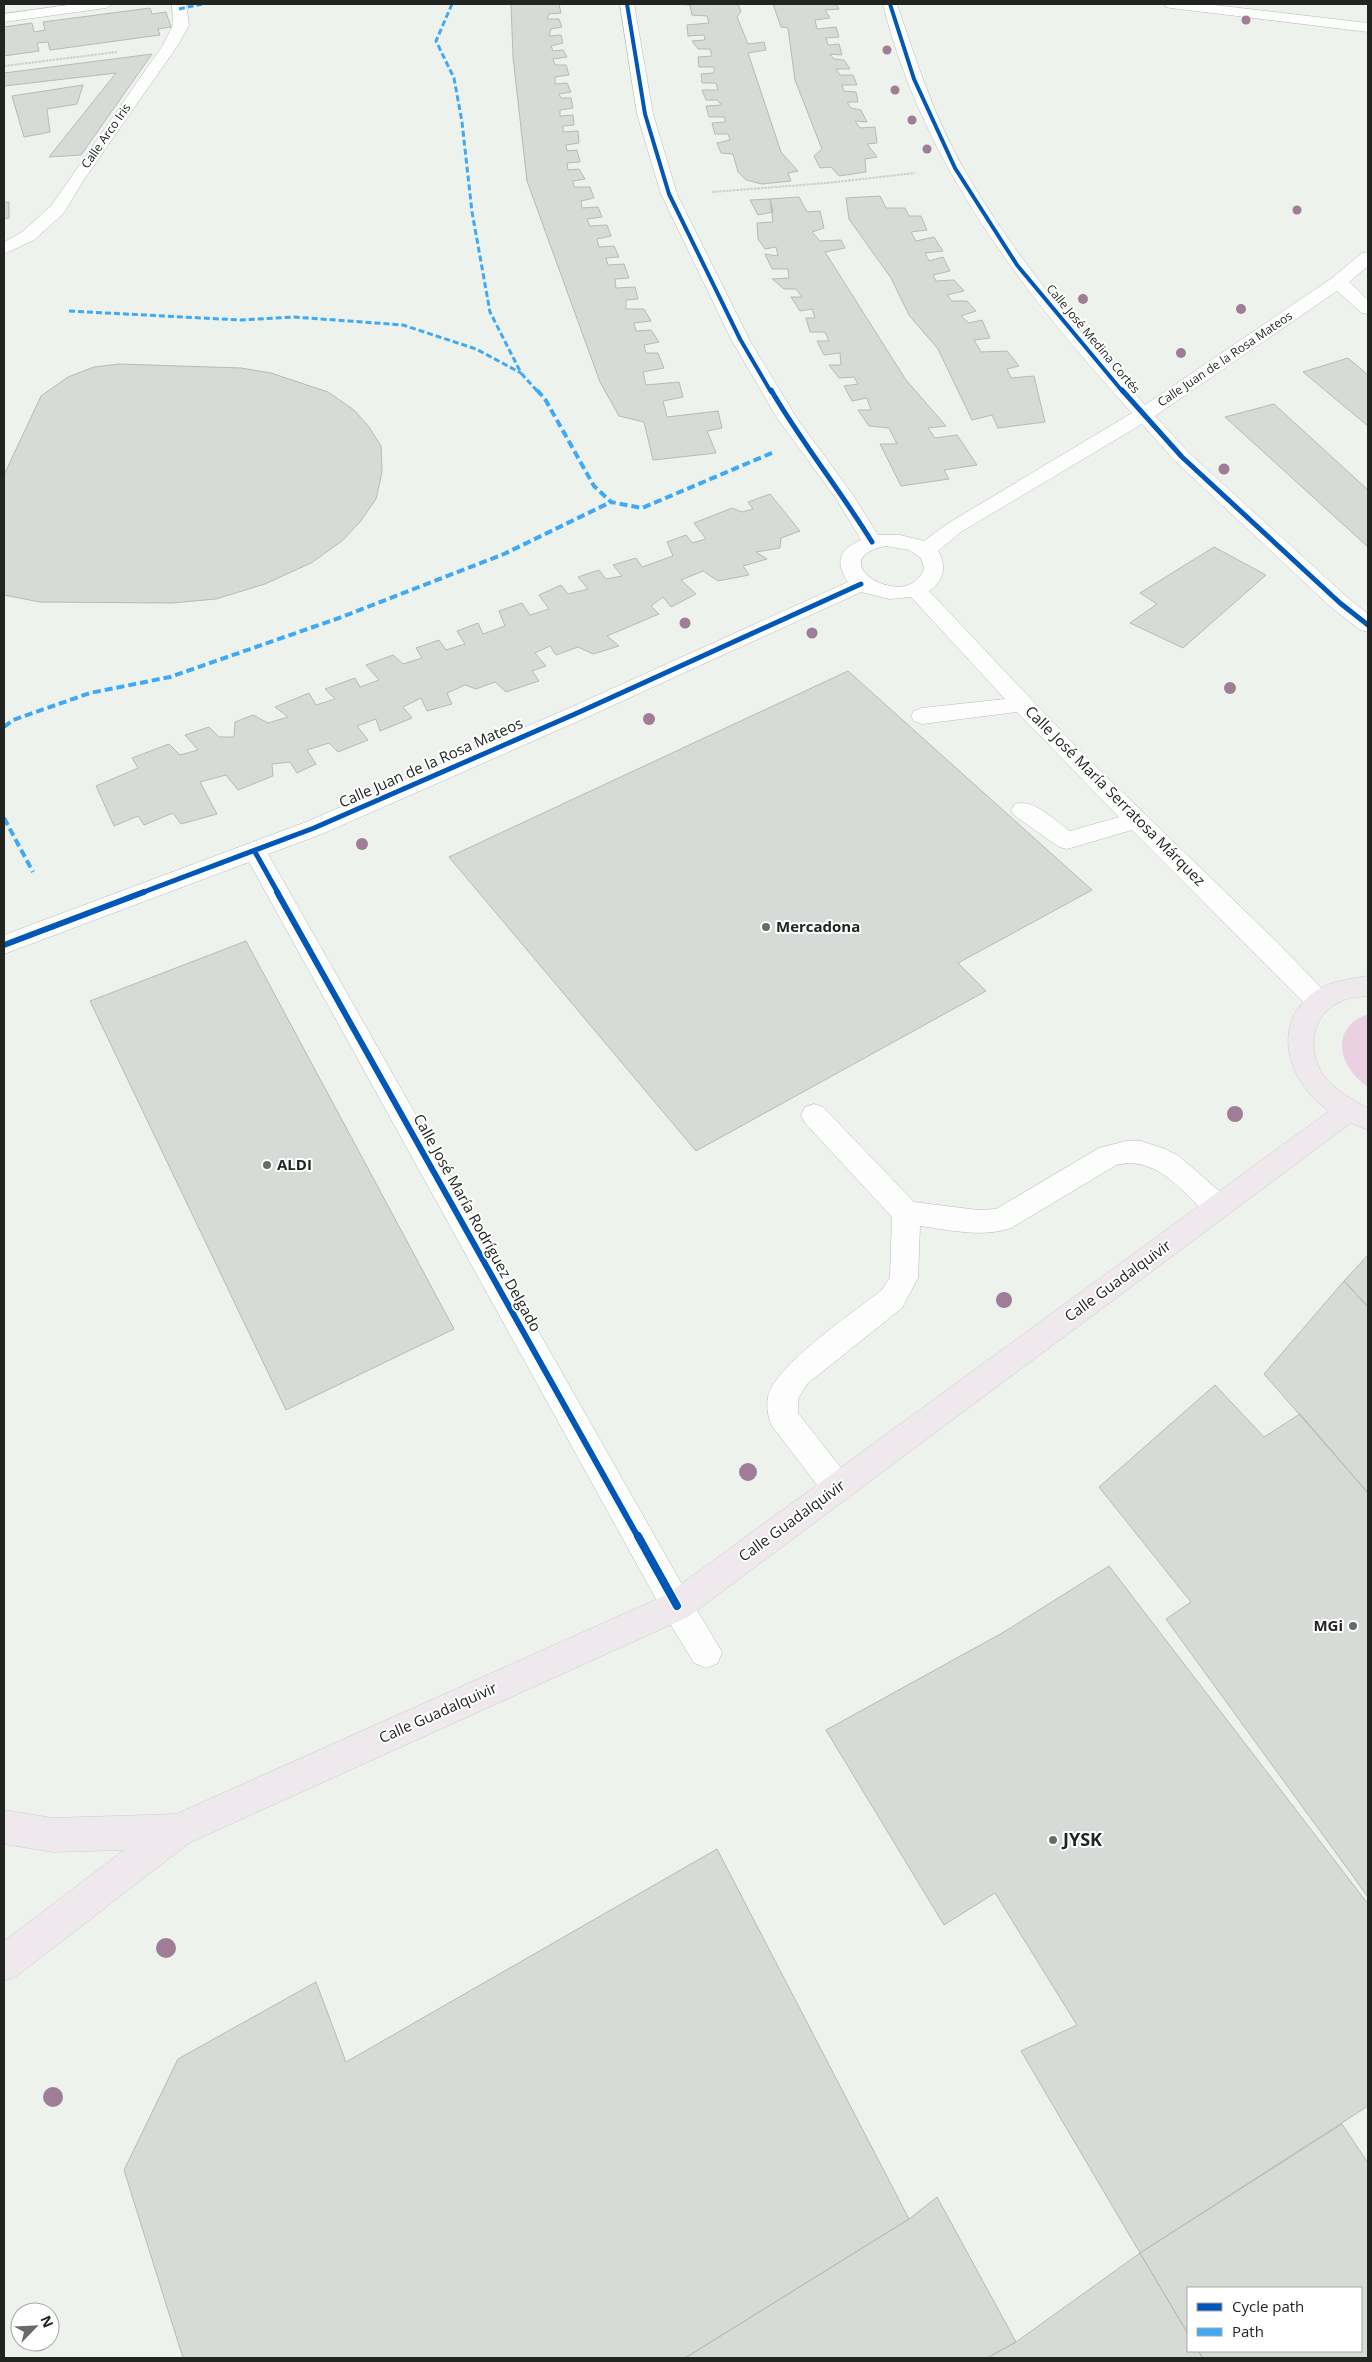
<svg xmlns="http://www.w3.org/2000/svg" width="1372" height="2362" font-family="'Open Sans',sans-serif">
  <rect width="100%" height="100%" fill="#edf2ed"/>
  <path fill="#ebd0e1" d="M1368,1014V1087C1339,1068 1328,1028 1368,1014Z"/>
  <path fill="#d7dbd7" stroke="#b7bab6" d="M511,4H559L561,13L549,14L547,19H559L562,27L551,29L549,36L561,35L563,43L551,46L553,51L563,50L567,57L553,59L555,65H566L569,75L555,77V84L567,83L571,92L559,94L561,98H571L573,108L560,110V116L573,115L574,125L563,126V132L578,131L579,143L566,145L567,151L577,150L580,162L567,163L568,170L579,169L585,179L573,181L574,187H590L594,198L581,201L582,208L598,207L602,217L587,219L590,226L607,225L611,236L597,239L599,247L614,246L619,257L606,258L608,265L624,264L629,278L615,279L616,288L635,287L638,299L626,300V309H644L651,321L634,323L636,331L651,330L659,342L644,345L646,353H658L664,368L643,372L646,385L679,382L683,397L663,401L667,417L718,411L722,428L707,431L716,453L653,460L644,422L619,416L600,382L527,181L513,57Z
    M677,4H738L741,11L737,17L748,44L764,42L766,50L748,53L781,152L798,171L788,173L791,181L762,184L746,180L738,172L733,154L721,153L717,143L730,140L728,134H715L712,123L725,122V117H709L706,106L722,105L717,100H706L702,90H718L716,83H702L701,74L714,73V67H699L698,57L712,56L710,49H698L692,41L705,40L704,35L688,36L687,25L709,23L707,16L692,15L690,5Z
    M773,4H836L839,9L825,10L830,18L815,20L817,29L836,27L839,37L826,38L828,45L839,44L842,55L830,54L834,59L844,60L850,69H836L840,75H853L857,85H842L844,91L856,92L858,102H847L851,108L861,110L867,122L855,121L860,128L875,127L877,143L867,144L877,157L865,159L866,172L839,176L831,167L820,168L814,156L822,149L795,80L788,28L781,27Z
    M150,8L152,14L166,12L171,27L158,29L160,35L50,50L48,42L37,43L39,51L4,56V27L32,23L34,32L45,30L43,22Z
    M152,54L81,155L49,157L116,73L4,86V73Z
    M83,85L77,104L47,109L50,132L24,137L12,96Z
    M880,196L886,208H905L909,216H921L927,230L911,232L916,241L934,237L943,251L925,253L929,261L943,257L950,271L933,275L936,281L954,280L964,291L947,295L952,301H967L976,311L961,316L969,323L982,320L990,338L974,340L981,352L1007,351L1019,366L1007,369L1011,378L1034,376L1045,422L998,428L992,415L972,420L938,349L909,315L891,278L849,219L846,198Z
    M799,197L807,212L820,211L824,228L812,232L820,241L841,240L845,248L825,252L906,380L946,426L928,428L935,438L957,435L977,465L944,470L949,479L901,486L880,444H897L889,428L869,426L858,410H871L867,398L852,401L844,386L858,384L854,377L839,378L829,365H841L840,353L824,355L817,341H829L825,332H810L806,318H815L812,309L800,311L791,297H802L796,289H784L772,279L789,278L788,269H772L765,254L778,256L776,247L765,249L758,239L757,223L773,222L770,199Z
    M770,199L773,212L758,215L750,200Z
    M9,202V218L4,219V203Z
    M1348,358L1368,375V426L1303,372Z
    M119,364L241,368L271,373L328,392L354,410L369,427L381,446L382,472L376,499L360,522L342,541L311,563L265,584L216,599L172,603L40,602L4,595V475L41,396L68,377L94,367Z
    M1274,404L1368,490V547L1225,417Z
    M770,494L800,531L781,538L780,548L756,552L767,559L743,566L749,575L718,581L703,571L681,580L696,594L671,607L663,597L651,606L659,614L607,636L619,646L593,654L578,647L556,655L550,646L535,653L546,666L532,671L539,681L506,692L495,682L476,689L465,685L447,693L452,704L427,711L421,698L403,707L412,718L380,731L376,719L357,726L368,740L338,752L329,743L307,750L316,764L297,773L290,762L272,764L273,776L238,790L226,775L200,782L217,814L181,824L173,813L144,825L138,816L114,826L96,786L138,768L132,758L169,744L180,755L198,750L185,735L209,727L219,737H234L235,722L253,715L268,723L288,717L275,707L309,693L316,705L335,699L325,689L355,678L360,687L379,680L366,665L393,655L403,664L422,658L416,648L439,640L446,650L465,644L457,631L478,623L483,634L505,626L499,611L522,603L530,615L549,609L539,595L561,585L568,594L588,589L578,577L599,570L606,579L622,576L613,565L636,558L642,567L673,556L667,542L686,535L692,543L706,539L694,523L732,508L742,512L753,509L748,502Z
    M1214,547L1266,575L1183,648L1130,623L1157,604L1140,593Z
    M848,671L1092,890L958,963L986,991L696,1151L449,857Z
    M246,941L454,1329L286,1410L90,1001Z
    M1368,1255V1307L1344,1281Z
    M1344,1281L1368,1307V1493L1264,1374Z
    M1215,1385L1264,1437L1300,1414L1368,1493V1897L1166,1619L1191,1602L1099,1487Z
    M1109,1566L1368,1904V2106L1140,2253L1021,2051L1077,2025L995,1893L944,1925L826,1730L1004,1632Z
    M717,1849L909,2219L685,2358H183L124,2170L178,2059L316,1982L346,2062Z
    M1342,2124L1368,2163V2358H1203L1198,2351H1361V2288H1188V2334L1140,2253Z
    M937,2197L1016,2342L987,2358H685L909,2219Z
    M1140,2253L1188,2334V2351H1198L1203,2358H987L1016,2342Z"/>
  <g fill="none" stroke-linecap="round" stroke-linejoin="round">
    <g stroke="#b9bdb8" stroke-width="1">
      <path id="minor" d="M75,4H113L106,8L4,22V14Z
        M172,4H186L189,25L178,45L83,181L64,213L34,240L4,254V242L22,232L51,206L163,45L173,25Z
        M620,4H634L653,114L677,194L749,339L796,417L853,495L878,535H900L924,541L947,524L1132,413C1024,294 922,163 883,4H897C916,60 934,117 964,169C1013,255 1078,332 1145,405L1332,278L1362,253L1368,252V266L1349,282L1368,300V314L1362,313L1337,291L1155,416L1189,453L1348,598L1368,614V632L1360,630L1332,608L1175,461L1142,424L961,532L938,551C947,565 944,582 929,591L1083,754L1277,942L1327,994L1331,1001L1327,1008L1318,1011L1309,1008L1132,830L1067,849L1059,847L1015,816L1011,810L1015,804C1034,798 1055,821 1070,831L1119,817L1017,712L922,724L914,721L911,716L914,711L922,708L1005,699L911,597L890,599L861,592L583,719L322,834L268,854L688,1595L722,1652L718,1663L706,1668L694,1663L666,1617L249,862L4,954V935L306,822L567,709L848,582C835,562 838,550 861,540L837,500L777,418L731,339L661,194L637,114ZM886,546L909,550L921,558L924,568C910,615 817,560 886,546Z
        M1164,4H1206L1368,23V32L1171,8L1166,7Z
        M814,1104L823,1107L914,1202L978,1210L996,1209L1099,1148L1126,1141H1141L1165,1149L1179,1156L1228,1199L1232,1207L1228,1215L1218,1218L1208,1215C1182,1191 1156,1155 1116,1165L1011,1228C982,1238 950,1230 920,1226L918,1278L902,1308L807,1384L798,1399V1413L849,1478L853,1488L849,1498L838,1502L827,1498L772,1426C768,1417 766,1407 768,1397C774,1366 855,1311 882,1290L890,1277L892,1217L805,1123L801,1115L805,1107Z"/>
    </g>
    <g stroke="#cccecc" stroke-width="1">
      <path id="major" d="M1368,976V996C1359,997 1350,997 1342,1001C1311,1014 1306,1050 1324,1076C1335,1090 1352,1100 1368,1108V1130L1351,1123L688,1617L189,1843L17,1976L4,1981V1941L124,1850L53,1852L4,1844V1810L53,1818L176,1814L666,1595L1329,1111C1292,1086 1270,1032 1308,997C1324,982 1347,979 1368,976Z"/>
    </g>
    <path stroke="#cdcfcd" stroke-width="2" stroke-dasharray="2.5 1" stroke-linecap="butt" d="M4,66L117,52
      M712,192L827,183L915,173"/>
    <use href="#minor" fill="#fcfdfc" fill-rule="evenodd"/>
    <use href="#major" fill="#efe8ec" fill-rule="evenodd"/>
    <path stroke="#3fa9f5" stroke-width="3" stroke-dasharray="6 3" stroke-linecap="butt" d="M452,4L436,41L454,78L462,122L472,212L490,312L521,373L538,392
      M179,9L202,4
      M69,311L240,320L294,317L403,325L476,349L521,373"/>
    <path stroke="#3fa9f5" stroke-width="4" stroke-dasharray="8 4" stroke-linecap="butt" d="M537,390L545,399L594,486L611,502L642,508L774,452
      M4,727L13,720L90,693L170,677L339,618L504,554L611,502
      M4,818L33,872"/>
    <g stroke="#fff" stroke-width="5.5">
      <path id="cycleway-far3" d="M627,4L645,114L669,194L740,339L771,392
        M890,4L914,79L955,168L1017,265L1123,392"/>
    </g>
    <g stroke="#fff" stroke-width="8">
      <path id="cycleway-far2" d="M771,390C802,443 840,490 872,542
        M1122,390L1182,457L1340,603L1368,625
        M255,852L278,893
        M141,893L314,828L575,714L861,584"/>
    </g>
    <g stroke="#fff" stroke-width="9">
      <path id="cycleway-far1" d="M277,892L638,1537
        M4,945L144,892"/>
    </g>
    <g stroke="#fff" stroke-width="11">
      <path id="cycleway" d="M638,1536L677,1606"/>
    </g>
    <use href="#cycleway-far3" stroke="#0057b8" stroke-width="4"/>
    <use href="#cycleway-far2" stroke="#0057b8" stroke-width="5"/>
    <use href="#cycleway-far1" stroke="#0057b8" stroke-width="6"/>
    <use href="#cycleway" stroke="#0057b8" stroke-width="8"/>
  </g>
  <g fill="#9f7d96">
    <circle cx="1246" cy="20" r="4.5"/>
    <circle cx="887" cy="50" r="4.5"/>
    <circle cx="895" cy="90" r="4.5"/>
    <circle cx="912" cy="120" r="4.5"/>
    <circle cx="927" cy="149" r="4.5"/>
    <circle cx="1297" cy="210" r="4.5"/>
    <circle cx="1083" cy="299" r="5"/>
    <circle cx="1241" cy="309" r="5"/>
    <circle cx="1181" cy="353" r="5"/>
    <circle cx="1224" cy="469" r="5.5"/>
    <circle cx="685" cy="623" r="5.5"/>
    <circle cx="812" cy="633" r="5.5"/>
    <circle cx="1230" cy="688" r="6"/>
    <circle cx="649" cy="719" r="6"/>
    <circle cx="362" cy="844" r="6"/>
    <circle cx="1235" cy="1114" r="8"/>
    <circle cx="1004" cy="1300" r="8"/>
    <circle cx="748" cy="1472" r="9"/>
    <circle cx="166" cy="1948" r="10"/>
    <circle cx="53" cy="2097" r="10"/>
  </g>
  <g fill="#686c68" stroke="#fff" stroke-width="2">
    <circle cx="766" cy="927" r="5"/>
    <circle cx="267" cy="1165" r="5"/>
    <circle cx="1353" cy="1626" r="5"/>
    <circle cx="1053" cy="1840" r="5"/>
  </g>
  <g text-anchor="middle" stroke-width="4" stroke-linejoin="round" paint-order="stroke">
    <g font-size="12" fill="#212420" stroke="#fff">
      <text transform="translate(106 136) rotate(-55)" y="4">Calle Arco Iris</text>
      <text transform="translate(1093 339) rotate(50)" y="4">Calle José Medina Cortés</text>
      <text transform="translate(1225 359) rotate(-34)" y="4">Calle Juan de la Rosa Mateos</text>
    </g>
    <g font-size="15" fill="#212420" stroke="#fff">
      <text transform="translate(431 763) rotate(-24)" y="5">Calle Juan de la Rosa Mateos</text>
      <text transform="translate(1115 796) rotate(45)" y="5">Calle José María Serratosa Márquez</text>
      <text transform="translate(477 1223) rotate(61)" y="5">Calle José María Rodríguez Delgado</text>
      <text transform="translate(1118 1281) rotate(-36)" y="5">Calle Guadalquivir</text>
      <text transform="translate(792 1521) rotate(-36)" y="5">Calle Guadalquivir</text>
      <text transform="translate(438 1713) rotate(-24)" y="5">Calle Guadalquivir</text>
    </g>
    <g font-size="15" font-weight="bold" fill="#212420" stroke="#fff" text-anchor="start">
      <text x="776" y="932">Mercadona</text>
      <text x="277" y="1170">ALDI</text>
      <text x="1343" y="1631" text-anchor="end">MGi</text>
    </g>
    <g font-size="18" font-weight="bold" fill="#212420" stroke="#fff" text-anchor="start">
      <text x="1063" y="1846">JYSK</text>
    </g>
  </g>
  <rect width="1372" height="2362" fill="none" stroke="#212420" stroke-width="10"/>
  <rect x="1187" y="2287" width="175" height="65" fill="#ffffff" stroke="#a6a7a6"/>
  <rect x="1197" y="2303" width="25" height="8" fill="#0057b8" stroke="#a6a7a6"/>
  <text x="1232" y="2312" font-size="15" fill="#212420">Cycle path</text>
  <rect x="1197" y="2328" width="25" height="8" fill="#3fa9f5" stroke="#a6a7a6"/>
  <text x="1232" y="2337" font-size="15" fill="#212420">Path</text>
  <g transform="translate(35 2327) rotate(66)"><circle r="24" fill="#ffffff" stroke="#a6a7a6"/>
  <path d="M0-4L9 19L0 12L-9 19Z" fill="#686c68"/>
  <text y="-8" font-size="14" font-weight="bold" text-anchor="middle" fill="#212420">N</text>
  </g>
</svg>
